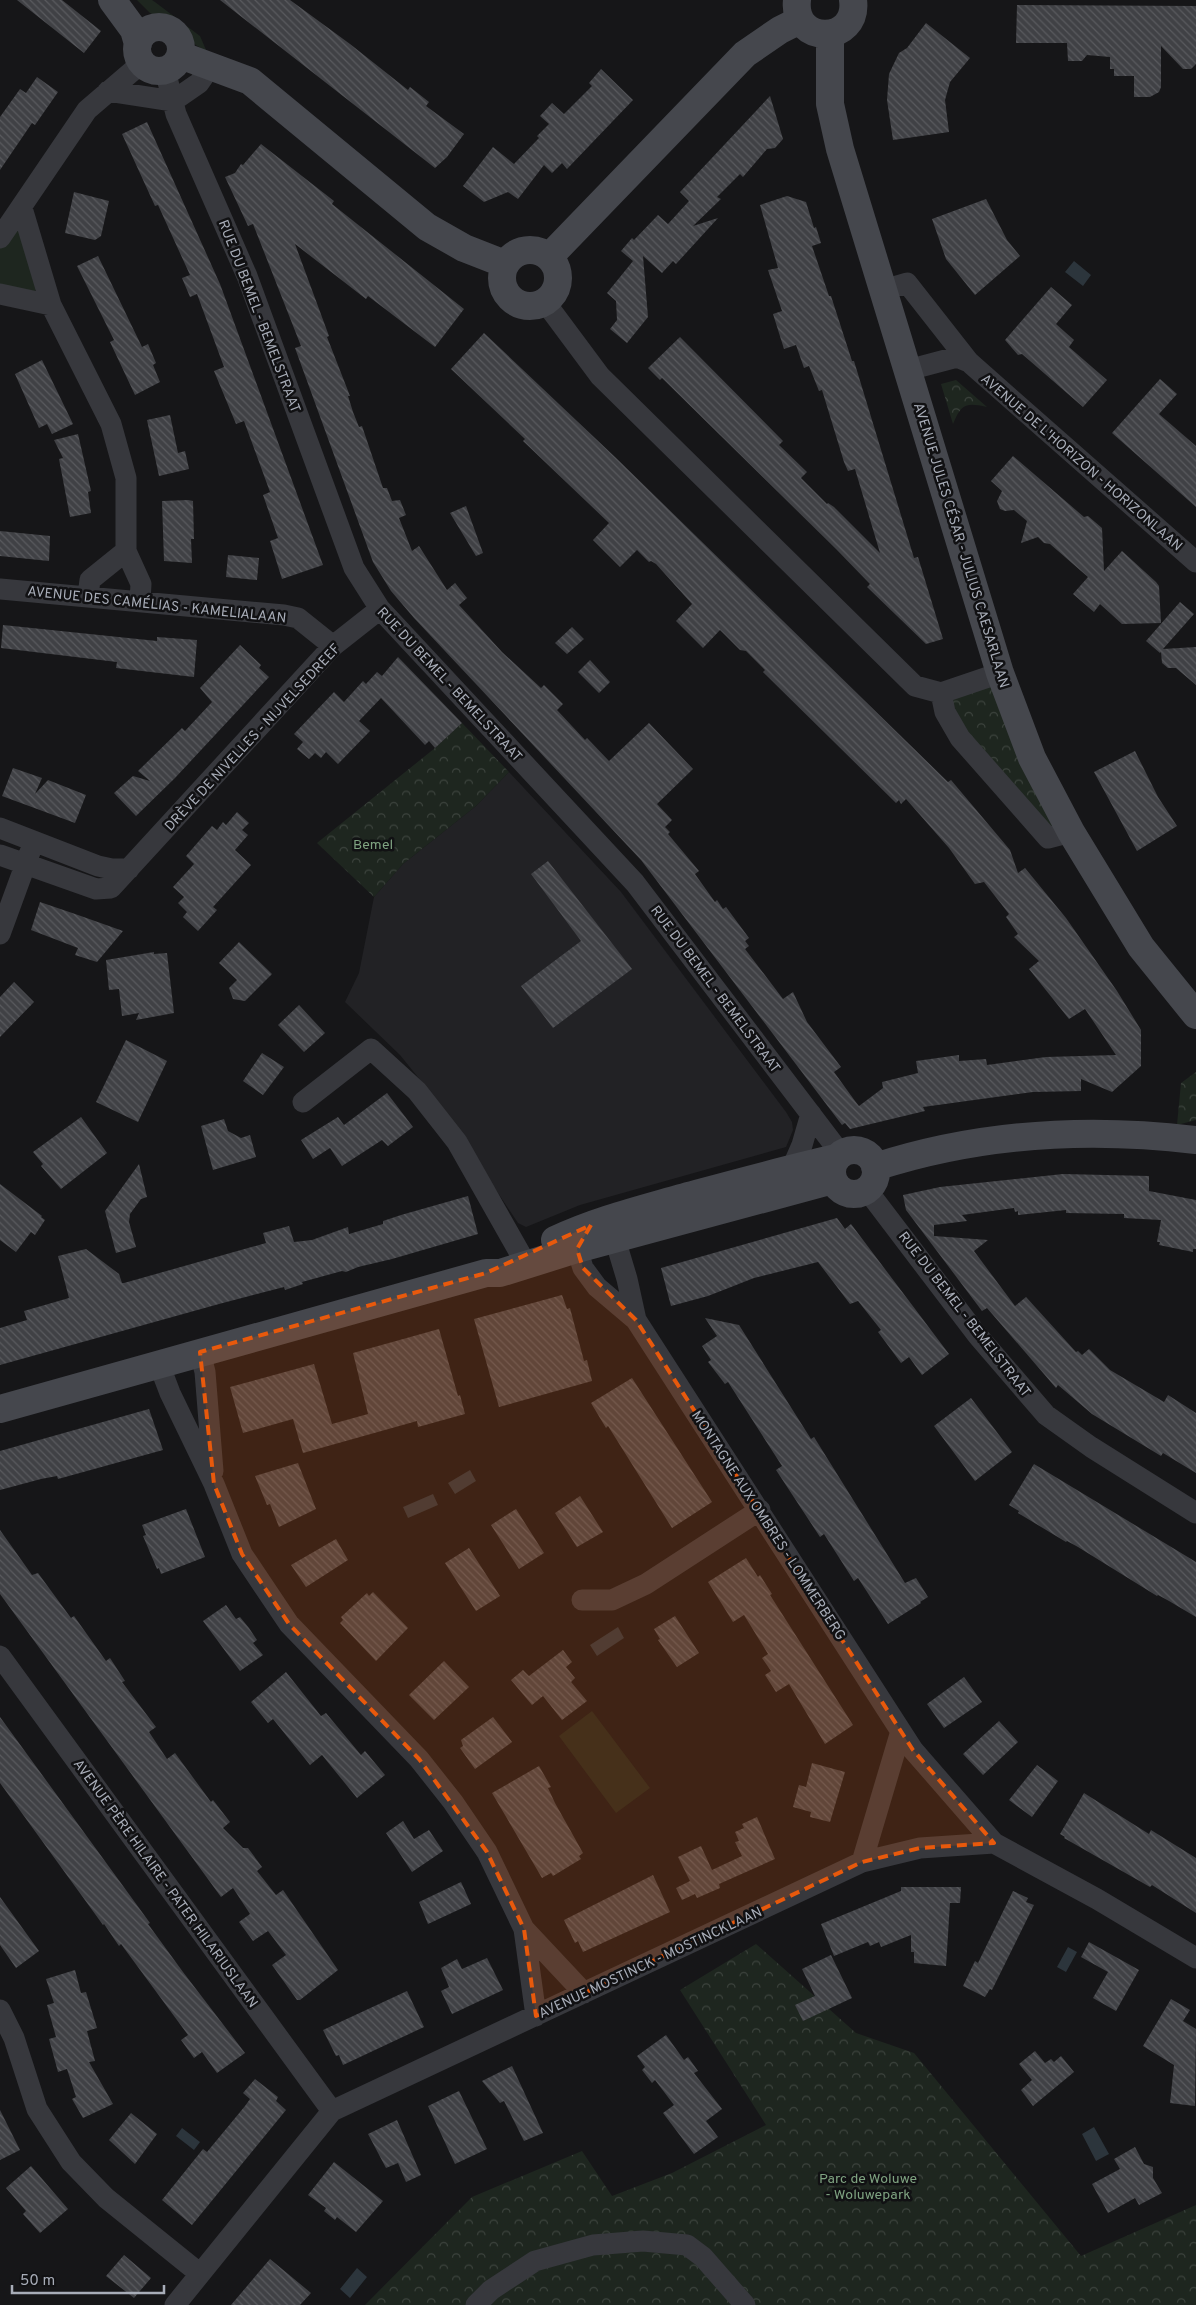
<svg xmlns="http://www.w3.org/2000/svg" width="1196" height="2305" font-family="Overpass,sans-serif">
  <defs>
    <pattern id="forest-crowns" width="20" height="18" patternUnits="userSpaceOnUse" patternTransform="scale(1.25)"><rect width="20" height="18" fill="#1e261f"/><path d="M2 6a3 3 0 1 1 6 0M12 15a3 3 0 1 1 6 0" fill="none" stroke="#3c433d"/></pattern>
    <pattern id="building-back-hatch" width="6" height="6" patternUnits="userSpaceOnUse" patternTransform="scale(1.25)"><rect width="6" height="6" fill="#404145"/><path d="M-1 5l2 2M0 0l6 6M5-1l2 2" fill="none" stroke="#595a5e"/></pattern>
  </defs>
  <rect width="100%" height="100%" fill="#161618"/>
  <path fill="#222225" d="M509,772L621,892L786,1112L792,1122L793,1130L786,1147L580,1205L526,1227L518,1223L434,1097L400,1055L345,1002L359,973L374,897L403,864L476,806Z"/>
  <path fill="#1e261f" d="M137,0H152L155,2L200,36L207,52L191,42L178,24L150,13Z
    M15,231H20L37,286L35,292L0,287V247Z
    M592,1711L650,1788L616,1813L559,1736Z"/>
  <path fill="url(#forest-crowns)" d="M956,380L987,407C966,402 961,404 953,424L941,384Z
    M993,683L1058,827L1052,829L951,717L949,699Z
    M462,723L509,772L476,806L403,864L374,897L317,843L435,748Z
    M1196,1072V1120L1177,1125L1181,1083Z
    M756,1944L856,2033L914,2053L1081,2256L1196,2205V2305H365L472,2197L582,2151L612,2196L672,2173L766,2125L680,1990Z"/>
  <path fill="#2c353c" d="M1074,261L1091,275L1083,286L1065,272Z
    M470,1470L476,1481L455,1494L448,1483Z
    M433,1494L438,1505L408,1518L403,1507Z
    M618,1627L624,1638L597,1656L590,1645Z
    M1068,1947L1077,1952L1066,1972L1057,1967Z
    M1094,2127L1109,2154L1096,2161L1082,2134Z
    M182,2128L200,2142L194,2150L176,2136Z
    M357,2268L367,2277L350,2298L340,2289Z"/>
  <path fill="url(#building-back-hatch)" d="M17,0H62L101,31L84,53Z
    M220,0H290L350,44L408,90L410,87L429,102L426,106L464,134L447,157L435,168Z
    M1017,5L1196,6V64L1191,69H1183L1161,46V87L1159,92L1150,97H1134V76H1114V69H1110V57L1087,55L1082,61H1068L1067,43H1016Z
    M926,23L970,58L950,82L945,100L949,132L893,140L887,100L889,74L899,53L907,48Z
    M601,69L633,100L567,169L562,163L552,173L544,165L518,199L508,192L484,202L463,186L493,147L514,164L539,138L537,136L549,124L540,116L552,103L564,114L592,86L589,83Z
    M37,77L58,92L35,125L32,123L0,170V117L20,89L26,93Z
    M770,96L783,139L775,148L767,149L743,177L740,174L717,197L721,199L693,226L718,218L676,264L673,261L662,273L643,256L648,317L627,343L610,329L617,320L616,301L607,293L633,261L621,251L632,238L634,240L658,215L668,224L689,201L680,192Z
    M147,122L220,284L323,565L282,579L270,541L278,538L263,495L270,492L244,421L236,424L214,371L224,367L197,294L190,297L182,278L190,275L158,205L155,206L122,134Z
    M261,144L334,201L332,204L464,309L435,347L368,296L366,299L295,244L329,336L327,337L350,396H348L353,412L359,427L362,426L383,488H387L392,501L400,500L406,515L399,518L412,551L419,546L447,590L455,583L467,598L459,605L502,652L541,688L544,685L563,704L557,710L585,740L587,738L609,761L649,723L693,769L657,804L672,820L665,827L670,832L668,834L699,871L695,874L715,902L717,900L723,909L726,907L749,938L745,941L749,946L745,949L783,999L793,992L807,1022L841,1067L834,1072L855,1101L859,1106L883,1088L882,1082L918,1073L916,1061L959,1055V1061L986,1059L987,1065L1046,1057L1116,1055L1085,1009L1069,1019L1029,969L1039,961L1014,937L1018,934L1006,917L1009,914L984,882L975,884L949,848L906,799L901,804L899,800L896,803L763,672L765,670L746,651L740,650L720,630L703,648L676,621L692,604L656,564L651,561L649,562L637,550L620,567L593,540L609,523L523,441L525,439L451,369L484,333L615,457L948,782L951,780L1010,850L1018,873L1025,868L1066,918L1117,991L1141,1030V1066L1112,1092L1081,1079V1091L1033,1092L923,1107L925,1111L850,1129L845,1123L842,1125L641,860L414,618L391,591L373,562L295,348L301,346L253,224L248,226L225,177L235,173L241,164L243,165Z
    M74,192L109,201L101,236L95,240L65,233Z
    M787,196L806,202L814,228L816,227L821,243L812,246L829,296H831L852,361H854L914,558L918,557L943,639L926,644L867,587L870,584L836,549L662,378L660,380L648,368L680,337L783,441L779,445L807,472L801,478L827,504L828,503L834,507L880,553L855,469L848,471L844,462L822,390L819,391L809,366L804,368L796,345L784,349L773,314L782,311L768,270L778,268L760,205Z
    M986,199L1007,240L1020,256L975,295L946,259L932,219Z
    M98,256L142,347L148,344L156,363L153,365L160,382L135,395L110,342L114,340L77,266Z
    M1051,287L1072,305L1056,324L1074,340L1069,347L1107,380L1083,407L1022,354L1018,355L1005,340Z
    M42,360L73,424L52,434L47,424L39,428L15,374Z
    M1160,379L1177,394L1159,414L1196,446V507L1112,433Z
    M170,415L178,453L185,451L189,469L159,476L147,420Z
    M78,434L91,491L88,492L91,513L70,517L59,459L63,458L54,440Z
    M1013,456L1084,517L1088,516L1102,528L1104,571L1122,551L1156,582L1159,586L1161,623L1122,624L1100,604L1094,612L1073,594L1088,577L1050,544L1044,543L1038,537L1021,543L1027,521L1014,510L1005,511L1000,509L997,501L1002,491L991,481Z
    M188,500L193,501L194,539H191L192,563L164,561L162,501Z
    M466,506L483,553L476,556L450,513Z
    M0,531L50,536L49,561L0,556Z
    M228,555L259,558L257,580L226,577Z
    M1180,602L1194,614L1163,649L1196,647V685L1176,668H1168L1162,663L1161,652L1160,653L1146,641Z
    M3,625L157,641V637L197,640L194,677L116,668L117,662L1,648Z
    M572,627L584,639L567,654L555,643Z
    M240,645L261,665L259,668L269,677L175,778L136,816L114,793L133,776L150,781L138,771L182,728L185,731L212,702L200,688Z
    M398,657L462,723L435,748L429,741L425,745L381,698L359,721L370,731L338,764L326,752L321,758L315,753L309,759L297,749L303,742L294,734L334,692L344,702L363,681L366,684L377,672L382,676Z
    M590,660L610,682L599,693L578,672Z
    M1135,751L1158,797L1177,826L1137,851L1094,772Z
    M13,768L42,778L35,794L48,780L86,795L75,823L2,796Z
    M237,812L249,823L242,830L248,835L235,850L251,865L213,907L217,910L198,931L183,917L187,912L178,903L184,897L173,887L194,864L186,856L212,826L217,830L223,822L226,825Z
    M548,861L632,969L553,1028L521,986L581,941L531,874Z
    M40,902L78,915L123,931L97,962L75,955L78,948L31,930Z
    M239,942L272,974L245,1001L233,999L229,988L237,980L219,963Z
    M154,952V954L167,953L174,1013L136,1020L139,1013L122,1016L119,989L109,990L106,960Z
    M14,982L34,1002L0,1037V997Z
    M299,1005L325,1033L304,1052L278,1025Z
    M126,1040L167,1061L138,1122L96,1102Z
    M262,1053L284,1067L263,1095L243,1081Z
    M387,1093L413,1127L388,1146L382,1140L342,1166L330,1148L313,1159L301,1140L338,1117L344,1125Z
    M81,1117L107,1153L61,1189L41,1166L43,1164L33,1152Z
    M224,1119L228,1131L241,1138L250,1135L256,1157L213,1170L201,1126Z
    M139,1164L147,1197L141,1199L130,1214L129,1222L136,1247L116,1253L105,1211Z
    M1063,1174L1149,1176V1191L1196,1200V1249H1193V1252L1159,1245L1160,1242H1157L1161,1220L1124,1218V1214L1066,1213V1210L1018,1215V1211L1015,1212L1014,1208L962,1215L967,1221L934,1225V1236L988,1240L974,1251L1015,1306L1026,1297L1076,1352L1078,1351L1082,1355L1089,1349L1110,1370L1164,1402L1168,1395L1196,1413V1473L1163,1453L1161,1456L1092,1414L1058,1385L1056,1388L987,1308L982,1311L906,1210L903,1195L940,1187Z
    M0,1184L42,1216L41,1217L45,1220L35,1235L31,1232L16,1252L0,1240Z
    M468,1196L478,1234L392,1259L358,1267L346,1272L342,1271L302,1282L303,1284L285,1290L284,1287L219,1304L0,1365V1328L27,1320L24,1311L69,1298L58,1256L86,1249L119,1274L122,1283H124L266,1243L263,1233L289,1226L294,1242L312,1240L348,1227L349,1234L383,1224V1221L401,1215Z
    M837,1218L845,1229L851,1224L949,1354L922,1375L909,1357L901,1363L878,1332L881,1330L858,1301L850,1304L818,1262L754,1278L708,1296L671,1306L661,1268Z
    M562,1295L567,1309L570,1308L584,1361L587,1360L592,1381L499,1407L474,1319Z
    M705,1318L739,1325L811,1439L814,1437L905,1583L916,1578L928,1597L920,1602L921,1603L888,1624L858,1578L854,1581L824,1534L820,1537L776,1470L782,1466L728,1382L725,1384L708,1362L711,1360L702,1346L717,1336Z
    M439,1329L458,1396L460,1395L465,1414L418,1427L417,1421L303,1453L293,1419L243,1433L230,1387L314,1364L332,1424L368,1414L353,1353Z
    M632,1378L712,1502L672,1528L608,1426L606,1428L591,1403Z
    M971,1398L1012,1452L975,1481L934,1426Z
    M149,1409L163,1450L58,1479L57,1476L41,1479L0,1490V1451Z
    M298,1463L316,1509L279,1527L270,1504L267,1505L255,1476Z
    M1034,1464L1196,1562V1617L1169,1601L1158,1595L1157,1596L1078,1547L1067,1541L1066,1542L1018,1513L1019,1511L1009,1505Z
    M580,1496L603,1532L577,1547L555,1513Z
    M186,1509L205,1557L161,1574L159,1568L157,1569L143,1536L146,1535L142,1525Z
    M516,1509L544,1553L519,1569L491,1525Z
    M0,1530L32,1575L38,1573L71,1618L74,1616L106,1661L110,1658L125,1681L122,1682L156,1727L149,1732L167,1759L175,1753L211,1802L213,1800L230,1822L223,1828L243,1848H248L262,1867L257,1871L276,1895L283,1890L338,1970L300,2000H297L272,1965L286,1955L268,1931L253,1941L239,1922L250,1914L233,1888L221,1897L0,1594Z
    M336,1539L348,1560L306,1587L291,1565Z
    M469,1548L500,1596L476,1611L445,1563Z
    M746,1558L758,1577L760,1575L772,1594L770,1595L853,1725L825,1744L789,1684L776,1692L765,1675L771,1671L762,1658L768,1654L744,1615L733,1622L708,1582Z
    M373,1592L408,1628L376,1661L340,1623L343,1620L341,1617L367,1593L369,1596Z
    M226,1605L236,1619L240,1617L249,1628L257,1640L253,1643L263,1655L240,1671L203,1621Z
    M675,1616L699,1653L677,1667L658,1640L660,1639L654,1629Z
    M563,1650L572,1662L566,1667L575,1678L571,1682L587,1701L562,1720L543,1696L532,1705L511,1680L523,1670L529,1676Z
    M444,1661L469,1687L434,1720L409,1695Z
    M286,1672L321,1716L326,1713L361,1755L365,1751L385,1775L357,1798L322,1755L310,1765L273,1719L268,1723L251,1702Z
    M964,1677L982,1702L944,1728L927,1704Z
    M0,1717L150,1923L148,1924L183,1972L245,2053L217,2073L202,2052L194,2058L181,2040L188,2035L121,1944L119,1946L104,1924L103,1925L0,1783Z
    M493,1717L512,1742L475,1769L460,1748L463,1746L461,1740Z
    M999,1721L1018,1742L983,1775L963,1754Z
    M812,1763L845,1772L830,1822L810,1817L811,1812L793,1807L799,1785L806,1787Z
    M1037,1765L1058,1781L1032,1817L1009,1800Z
    M539,1766L551,1787L548,1788L555,1803L583,1853L579,1856L581,1859L553,1876L551,1873L542,1878L492,1793Z
    M1084,1793L1149,1834L1151,1830L1196,1858V1913L1152,1885L1150,1887L1064,1838L1065,1837L1060,1834Z
    M757,1817L775,1859L719,1884L720,1888L697,1898L695,1894L682,1900L676,1888L690,1881L678,1857L701,1846L712,1870L742,1856L735,1842L739,1841L735,1832L744,1828L742,1824Z
    M403,1821L414,1839L429,1830L443,1851L412,1872L386,1833Z
    M653,1875L670,1912L583,1952L578,1941L575,1943L564,1920Z
    M461,1882L471,1904L428,1924L419,1902Z
    M901,1887H961L960,1903H950L946,1966L914,1963V1952H911V1935L881,1947L879,1942L870,1946L868,1942L834,1956L821,1924L901,1891Z
    M1013,1891L1028,1898L1026,1902L1034,1905L992,1990L990,1989L985,1997L963,1986L975,1961L978,1963Z
    M0,1897L39,1951L16,1968L0,1945Z
    M1089,1942L1139,1970L1116,2011L1093,1998L1108,1972L1081,1957Z
    M831,1955L852,1998L803,2021L795,2005L815,1996L802,1969Z
    M487,1958L503,1990L452,2014L441,1991L449,1987L441,1968L457,1959L462,1969Z
    M75,1970L81,1993L86,1992L97,2028L87,2031L95,2061L89,2062L113,2104L83,2118L72,2099L76,2097L67,2069L58,2072L49,2039L56,2037L47,2005L54,2003L46,1979Z
    M407,1991L424,2027L343,2065L339,2055L336,2056L323,2030Z
    M1171,1999L1190,2010L1183,2021L1196,2029L1195,2106L1170,2103L1174,2065L1143,2046Z
    M666,2035L684,2060L688,2057L698,2071L694,2073L722,2109L706,2121L718,2137L694,2154L663,2113L674,2105L655,2080L652,2083L642,2070L645,2067L637,2056Z
    M1035,2051L1045,2063L1051,2059L1054,2062L1061,2056L1074,2072L1033,2106L1021,2090L1032,2080L1019,2064Z
    M512,2066L543,2133L524,2141L504,2101L500,2103L482,2081Z
    M255,2079L278,2097L276,2101L286,2110L192,2225L162,2200L203,2149L207,2152L245,2106L250,2099L243,2093Z
    M459,2091L487,2149L455,2164L428,2106Z
    M0,2110L20,2150L0,2160Z
    M131,2113L157,2134L135,2164L109,2140Z
    M397,2120L421,2175L406,2182L398,2163L386,2168L368,2134Z
    M1135,2147L1144,2164L1153,2167V2178L1162,2193L1139,2205L1135,2198L1108,2213L1092,2184L1120,2169L1114,2159Z
    M334,2162L383,2201L356,2232L337,2217L335,2220L324,2211L326,2208L308,2195Z
    M31,2166L68,2209L40,2233L23,2214L26,2211L6,2188Z
    M124,2255L151,2278L134,2298L106,2276Z
    M270,2259L311,2293L300,2305H231Z"/>
  <g fill="none" stroke-linecap="round" stroke-linejoin="round">
    <path stroke="#37383d" stroke-width="21" d="M165,70L176,114L247,276L354,568L380,609L635,883L841,1154
      M108,91L173,101L199,83L210,67
      M0,238L87,110L143,62
      M883,290L907,283L969,362
      M0,294L51,305L22,208
      M545,302L600,376L915,686L941,693L1000,673
      M51,305L111,424L126,478V551L141,584L140,601
      M908,370L957,357L969,362L1196,562
      M0,589L284,615L298,618L333,646
      M88,596L90,580L126,551
      M941,693L945,712L960,738L1048,838L1071,832
      M0,828L98,866L112,869H129
      M0,855L96,889L111,888L333,646L380,609
      M0,934L30,852
      M303,1102L371,1049L417,1091L457,1142L521,1255
      M792,1168L802,1145L811,1114
      M867,1190L978,1336L1046,1415L1091,1447L1196,1513
      M615,1239L627,1279L636,1320
      M577,1249L583,1268L597,1287L636,1320L913,1750L994,1843
      M200,1352L205,1372L213,1471
      M159,1364L170,1393L214,1484L242,1554L289,1624L419,1759L453,1802L487,1852L524,1929L536,2016
      M582,1600H612L646,1584L760,1510
      M0,1656L332,2111
      M862,1862L901,1731
      M524,1929L584,1993
      M0,2010L14,2038L37,2109L71,2162L106,2198L199,2273
      M175,2305L332,2111L862,1862L920,1848L994,1843L1097,1899L1196,1958
      M476,2305L491,2290L535,2261L593,2245L643,2241L687,2245L703,2257L745,2305"/>
    <path stroke="#45474d" stroke-width="28" d="M112,0L134,30L138,44
      M797,0C792,46 859,44 853,0
      M137 49a22 22 0 1 1 44 0a22 22 0 1 1-44 0Z
      M830,34V104L840,149L1000,673L1032,758L1071,832L1141,947L1196,1015
      M180,55L250,81L427,227L464,248L505,264
      M502 278a28 28 0 1 1 56 0a28 28 0 1 1-56 0Z
      M549,257L745,54L780,30L800,20
      M832 1172a22 22 0 1 1 44 0a22 22 0 1 1-44 0Z
      M875,1167C980,1133 1088,1127 1196,1140
      M555,1240C595,1221 639,1210 681,1198C733,1184 784,1170 836,1158
      M0,1409L486,1273H500L577,1249L833,1180"/>
  </g>
  <path fill="#e8590c" fill-opacity="0.2" stroke="#e8590c" stroke-width="4" stroke-dasharray="10 6" stroke-linejoin="round" d="M591,1225L577,1249L583,1268L636,1320L913,1750L994,1843L920,1848L862,1862L536,2016L524,1929L487,1852L419,1759L289,1624L242,1554L214,1484L200,1352L486,1273Z"/>
  <g text-anchor="middle" stroke-width="5" stroke-linejoin="round" paint-order="stroke">
    <g font-size="14" fill="#a8adb8" stroke="#111113">
      <text transform="translate(260 316) rotate(69)" y="5">RUE DU BEMEL - BEMELSTRAAT</text>
      <text transform="translate(1082 462) rotate(41)" y="5">AVENUE DE L'HORIZON - HORIZONLAAN</text>
      <text transform="translate(962 545) rotate(73)" y="5">AVENUE JULES CÉSAR - JULIUS CAESARLAAN</text>
      <text transform="translate(157 604) rotate(6)" y="5">AVENUE DES CAMÉLIAS - KAMELIALAAN</text>
      <text transform="translate(450 684) rotate(47)" y="5">RUE DU BEMEL - BEMELSTRAAT</text>
      <text transform="translate(252 737) rotate(-47)" y="5">DRÈVE DE NIVELLES - NIJVELSEDREEF</text>
      <text transform="translate(716 989) rotate(53)" y="5">RUE DU BEMEL - BEMELSTRAAT</text>
      <text transform="translate(965 1314) rotate(52)" y="5">RUE DU BEMEL - BEMELSTRAAT</text>
      <text transform="translate(769 1525) rotate(57)" y="5">MONTAGNE AUX OMBRES - LOMMERBERG</text>
      <text transform="translate(166 1883) rotate(54)" y="5">AVENUE PÈRE HILAIRE - PATER HILARIUSLAAN</text>
      <text transform="translate(650 1962) rotate(-25)" y="5">AVENUE MOSTINCK - MOSTINCKLAAN</text>
    </g>
    <g font-size="14" fill="#7fa381" stroke="#111113">
      <text x="373" y="849">Bemel</text>
      <text x="868" y="2183">Parc de Woluwe<tspan x="868" dy="16">- Woluwepark</tspan></text>
    </g>
  </g>
  <path d="M12 2285v8h152v-8" fill="none" stroke="#a8adb8" stroke-width="2.5"/>
  <text x="20" y="2285" font-size="15" fill="#a8adb8" stroke="#111113" stroke-width="4" paint-order="stroke">50 m</text>
</svg>
